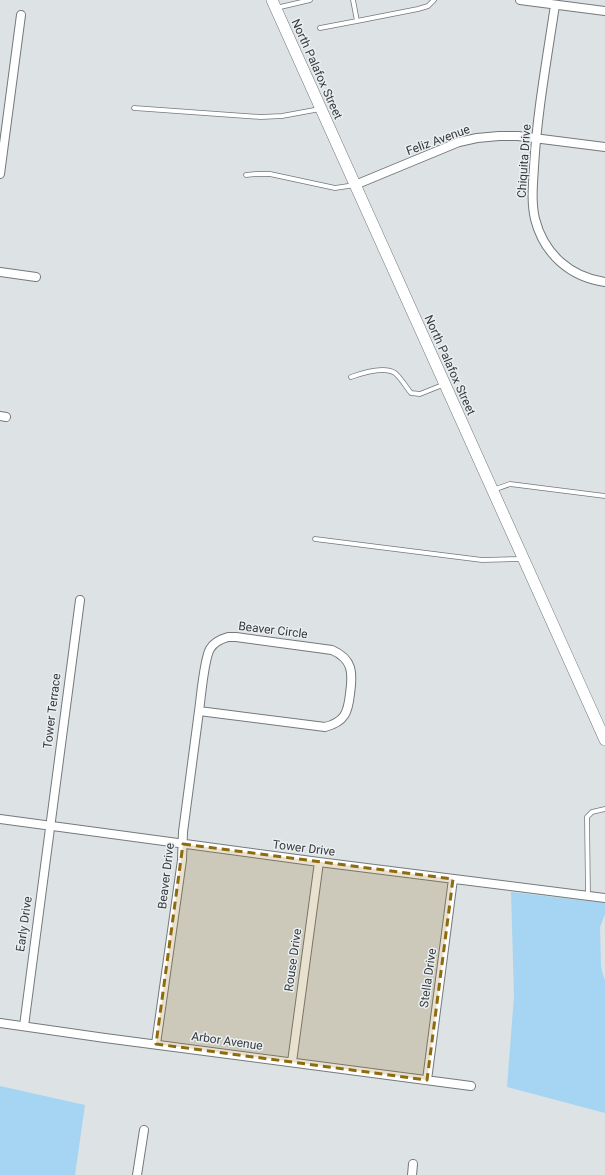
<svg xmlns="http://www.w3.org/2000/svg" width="605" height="1175" font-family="Roboto,sans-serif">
  <rect width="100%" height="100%" fill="#dde2e5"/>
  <path fill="#a5d5f2" d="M511,892L605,903V914L600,927L601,967L605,981V1113L507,1087L514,996Z
    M0,1086L85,1105L75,1175H0Z"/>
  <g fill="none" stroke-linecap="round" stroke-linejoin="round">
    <g stroke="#74797b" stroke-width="5.5">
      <path id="lane" d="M276,8L310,0
        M357,21L418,9L428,6L434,0
        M320,28L357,21L353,0
        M134,108L261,117L282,116L320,109
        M246,175L256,174H270L335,188L355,185
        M351,377C362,373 384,366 395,373C401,378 406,387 411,393L420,394L445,384
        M493,490L510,484L605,496
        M315,539L482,560L523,559
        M588,896L587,817L592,812L605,809"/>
    </g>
    <g stroke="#74797b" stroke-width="10">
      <path id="street" d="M520,0L605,11
        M555,5C547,59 537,113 534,167C533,184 531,202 535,219C544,254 570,277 605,282
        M0,174L21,15
        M355,185L459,142L477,138L499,136H518L605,147
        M0,272L36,277
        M0,416L6,417
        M228,637H236L332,650C353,659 353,673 350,694C348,712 345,722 325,727L199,711C201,697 204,659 210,649C214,642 221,639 228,637Z
        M0,819L319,862L605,898
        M0,1023L105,1038L471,1086
        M24,1026L80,600
        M156,1044L182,860L183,832L199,711
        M292,1062L319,862
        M427,1080L453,879
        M137,1175L144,1130
        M412,1175L413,1164"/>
    </g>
    <g stroke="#74797b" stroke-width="12">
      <path id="secondary" d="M272,0L605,740"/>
    </g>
    <use href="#lane" stroke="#fff" stroke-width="4"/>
    <use href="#street" stroke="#fff" stroke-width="8"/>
    <use href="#secondary" stroke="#fff" stroke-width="11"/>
  </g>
  <path fill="#8f6b0f" fill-opacity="0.2" stroke="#8f6b0f" stroke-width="3" stroke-dasharray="8 5" stroke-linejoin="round" d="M183,844L453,879L427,1080L156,1044Z"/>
  <g text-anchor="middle" stroke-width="3" stroke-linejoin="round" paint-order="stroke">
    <g font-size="12" fill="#37393a" stroke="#eaeff2">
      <text transform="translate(317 69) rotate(66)" y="4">North Palafox Street</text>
      <text transform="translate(438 140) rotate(-20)" y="4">Feliz Avenue</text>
      <text transform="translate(524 161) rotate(-86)" y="4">Chiquita Drive</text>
      <text transform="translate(450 365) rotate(66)" y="4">North Palafox Street</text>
      <text transform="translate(273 630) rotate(7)" y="4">Beaver Circle</text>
      <text transform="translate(52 711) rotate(-83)" y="4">Tower Terrace</text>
      <text transform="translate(304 848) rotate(7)" y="4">Tower Drive</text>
      <text transform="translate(166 876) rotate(-83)" y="4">Beaver Drive</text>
      <text transform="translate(24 924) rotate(-82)" y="4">Early Drive</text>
      <text transform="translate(293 960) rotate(-82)" y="4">Rouse Drive</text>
      <text transform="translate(428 978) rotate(-82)" y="4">Stella Drive</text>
      <text transform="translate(227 1041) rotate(8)" y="4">Arbor Avenue</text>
    </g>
  </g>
</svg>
